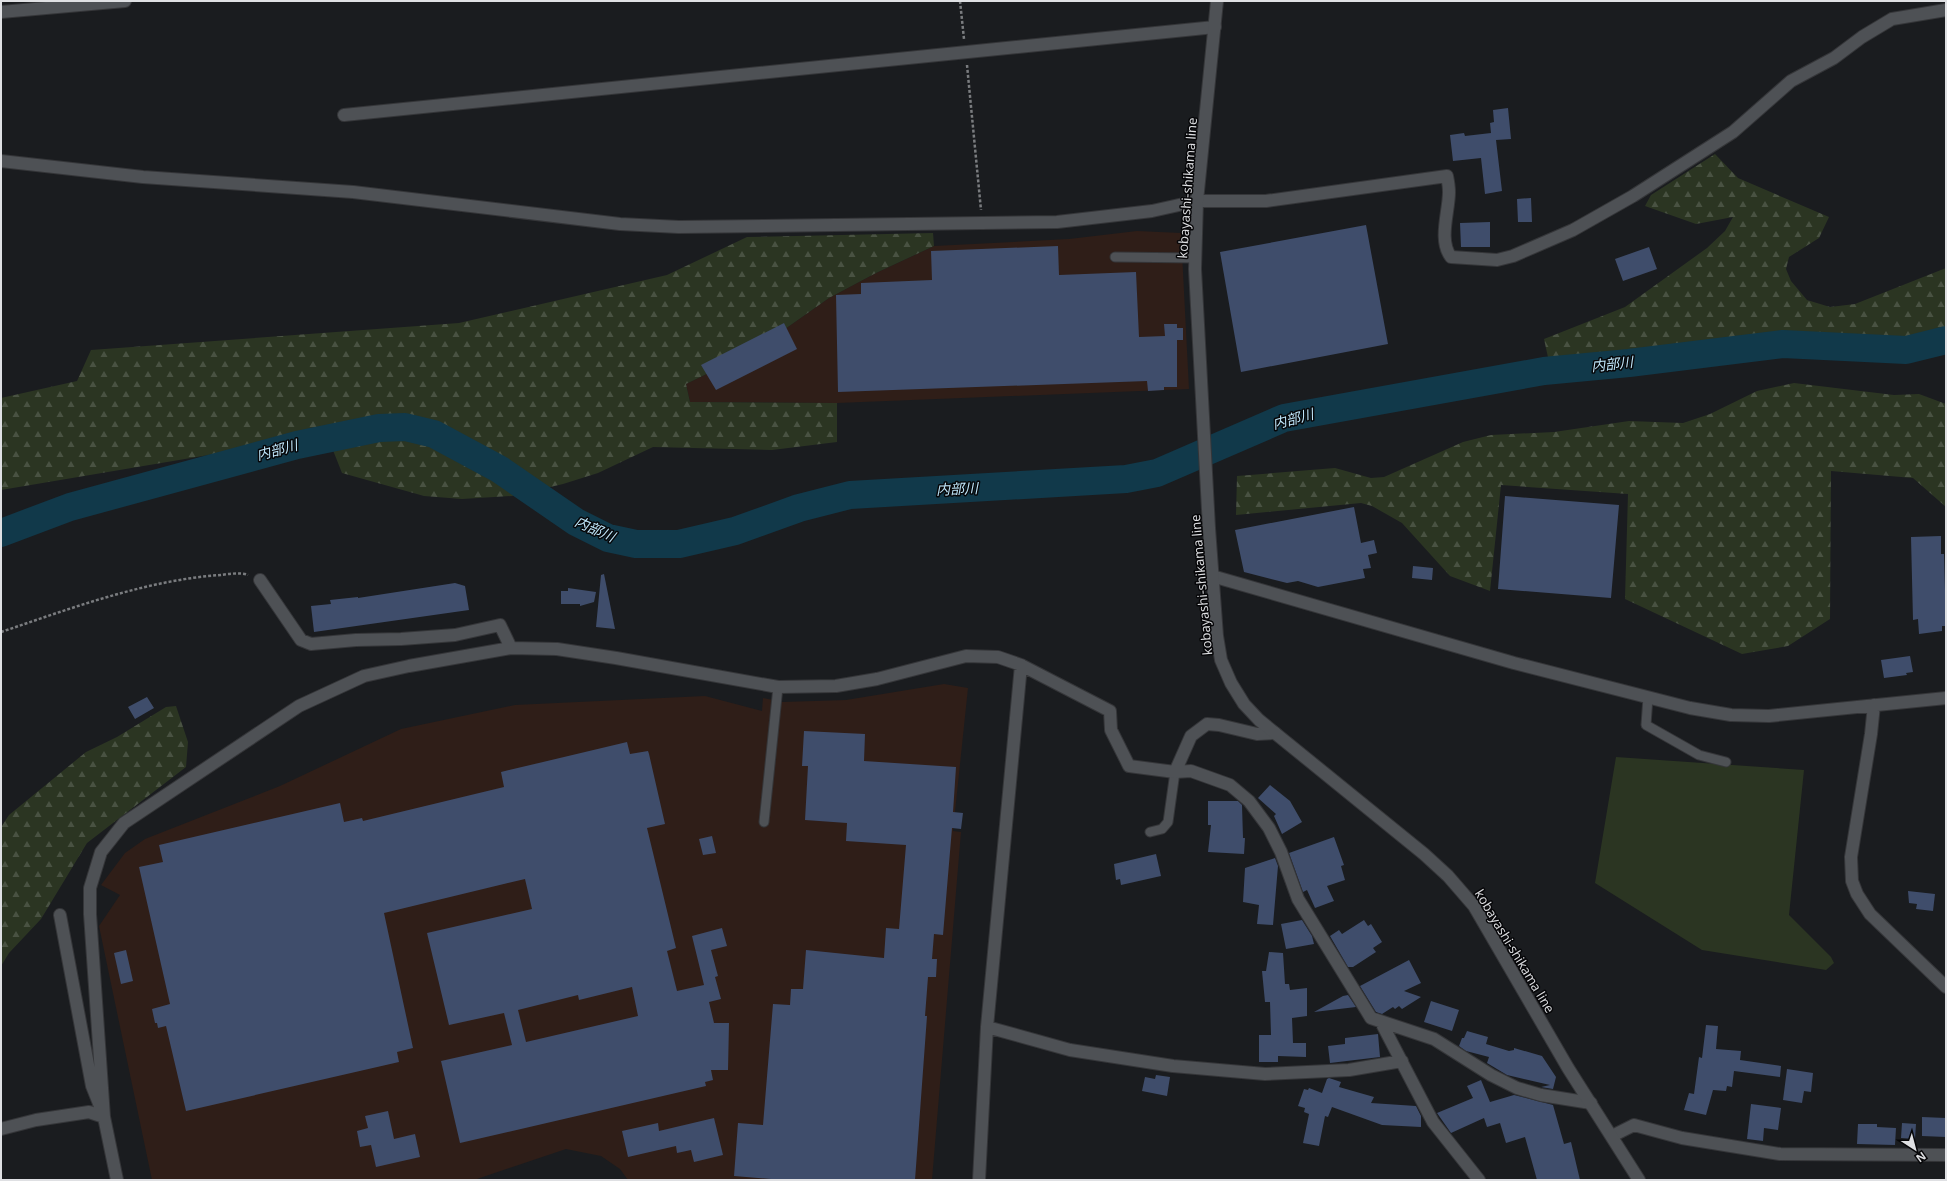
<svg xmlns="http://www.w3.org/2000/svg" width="1947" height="1181" font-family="'Open Sans','Noto Sans JP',sans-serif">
  <defs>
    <pattern id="forest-firs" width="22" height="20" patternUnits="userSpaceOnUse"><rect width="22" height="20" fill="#2b3522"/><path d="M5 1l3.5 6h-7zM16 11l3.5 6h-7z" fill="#495242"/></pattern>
  </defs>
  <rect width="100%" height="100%" fill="#1a1c1f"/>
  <path fill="#2f1e18" d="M1137,231L1181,233L1189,389L837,403L690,402L686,384L754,351L829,298L876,273L934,246L1069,239Z
    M944,684L968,688L953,831L961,832L932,1180H628L620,1169L601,1156L566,1149L474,1180H152L99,926L120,895L101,885L125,853L145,839L280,786L401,729L515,705L705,696L762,711L763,698L783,702L846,700Z"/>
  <path fill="url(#forest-firs)" d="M1715,154L1738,178L1829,217L1819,238L1789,257L1786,269L1791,281L1807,300L1830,307L1855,304L1946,268V332L1903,340L1767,346L1551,371L1544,339L1625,307L1707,248L1725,231L1733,217L1696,224L1645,206L1651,195Z
    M933,233L934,246L876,273L829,298L754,351L686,384L690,402L837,403V442L772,450L653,447L598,473L563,484L512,496L462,499L424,496L342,473L327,435L1,490V398L77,381L91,350L459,323L667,275L747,237Z
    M1794,383L1894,395L1919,394L1946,404V507L1913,478L1831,471L1830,619L1788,646L1742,654L1625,599L1628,494L1501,485L1490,591L1450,576L1402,523L1372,506L1361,503L1236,515L1237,476L1335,468L1371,478L1384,477L1463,442L1491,435L1554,432L1629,421L1683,423L1710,414L1757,391Z
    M176,706L188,742L186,767L87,843L41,919L9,953L1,966V827L9,815L86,752L117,737L166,707Z"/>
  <path fill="#2b3522" d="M1616,757L1804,770L1789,915L1831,957L1834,963L1826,970L1702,950L1595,883Z"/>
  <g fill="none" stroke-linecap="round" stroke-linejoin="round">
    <path stroke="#11394a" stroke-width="28" d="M1,533L70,507L297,445L379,428L405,427L434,434L499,469L576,522L608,538L636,544H679L735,531L799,508L850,495L1126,479L1157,473L1284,418L1544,371L1629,363L1783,344L1906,350L1946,340"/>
  </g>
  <path fill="#3f4d6b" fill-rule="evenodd" d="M1508,108L1511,139L1496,140L1502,191L1485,194L1481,158L1453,161L1450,135L1464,133L1465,136L1491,133L1490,123L1494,122L1493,110Z
    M1531,198L1532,222H1518L1517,199Z
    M1490,222V247H1461L1460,223Z
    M1366,225L1388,344L1241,372L1220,252Z
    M1058,246L1059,275L1136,272L1139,337L1165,336L1164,324H1177V328H1183V340H1177V387H1164V390L1148,391L1147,381L838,392L836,295L861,294V283L932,280L931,251Z
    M1649,247L1657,269L1623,281L1615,259Z
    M784,323L797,349L716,390L701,365Z
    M1505,496L1619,505L1611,598L1498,589Z
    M1354,507L1361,543L1374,540L1377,553L1368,555L1371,568L1363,569L1365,578L1318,587L1298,581L1287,583L1244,572L1235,530Z
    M1941,536V554H1944L1946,626H1942V631L1919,634L1918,619L1913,620L1911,537Z
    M1413,566L1433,568L1432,580L1412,578Z
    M604,574L615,629L596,627L601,575Z
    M455,583L465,586L469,610L314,632L311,606L331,604L330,600L358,597V598Z
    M568,588L596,592L594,602L580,606V604H561V591H568Z
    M1910,656L1913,672L1906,673L1907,675L1884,678L1881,660Z
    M147,697L154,708L135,719L128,707Z
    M804,731L865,734L864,761L956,767L953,812L963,813L961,829L952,828L943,935L934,934L932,959H937L936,977H928L925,1016H927L915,1180H783L734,1176L738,1123L763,1125L773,1004L790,1005L791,989H803L806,950L884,958L886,928L899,929L906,845L846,841L847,823L805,820L808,766H802Z
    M627,742L630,754L648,751L649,754L665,824L647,828L676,948L667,951L677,991L704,985L692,936L722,928L727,946L711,950L718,976L715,977L721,999L709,1002L714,1023H729L728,1070H711L713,1080L705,1082L706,1086L460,1143L441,1061L512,1045L504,1013L449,1025L427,933L532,909L525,879L384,913L413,1048L397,1052L399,1062L186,1111L166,1026L158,1028L157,1023H155L152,1009L170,1004L139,867L163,862L159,845L340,803L344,822L362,818L363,821L504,787L501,772ZM632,987L638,1016L526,1042L518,1010L578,995L579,1000Z
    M1270,785L1290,801L1302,822L1282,834L1274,816L1276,814L1258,798Z
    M1208,801H1238L1242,805L1243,838H1245L1244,854L1208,852L1211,825H1208Z
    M712,836L716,853L703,855L699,839Z
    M1334,837L1344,865L1341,866L1345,880L1327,886L1334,901L1315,908L1307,890L1303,892L1289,853Z
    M1156,854L1161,876L1121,885L1120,879L1116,880L1114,864Z
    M1275,858L1278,866L1273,925L1257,924L1259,905L1243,902L1245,868Z
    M1908,891L1935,894L1933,911L1916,909L1917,904L1909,903Z
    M1302,920L1312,936L1314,944L1286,949L1281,924Z
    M1364,920L1368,926L1371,924L1382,942L1373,948L1376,952L1353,967H1348L1330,936L1339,930L1342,934Z
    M126,950L133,981L121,984L114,953Z
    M1269,952L1283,953L1285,984H1289L1290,990L1307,988V1016L1292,1018L1293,1043H1306V1057L1278,1056V1062H1259V1035H1271L1270,1002H1265L1262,971H1266Z
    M1409,960L1421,983L1404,991L1421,997L1402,1009L1399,1006L1395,1009L1393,1007L1382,1014L1376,1012L1360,986Z
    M1348,995L1356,1007L1314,1012L1343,996Z
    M1431,1001L1459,1010L1452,1031L1424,1022Z
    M1706,1025L1718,1026L1716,1049L1741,1051L1740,1060L1781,1066L1780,1077L1734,1071L1732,1087L1727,1086L1726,1091L1713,1090L1706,1115L1684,1110L1689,1093L1694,1094L1699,1057L1702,1058Z
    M1467,1031L1488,1037L1486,1044L1509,1051L1514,1050V1048L1542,1056L1556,1077L1553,1089L1541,1087L1550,1085L1507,1075L1487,1063L1489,1057L1466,1051L1459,1046L1462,1038H1464Z
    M1378,1034L1380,1057L1330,1063L1328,1046L1345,1044V1038Z
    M1787,1069L1813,1073L1811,1092L1804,1091L1802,1103L1783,1100Z
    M1156,1075L1170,1077L1167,1096L1142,1091L1145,1077L1155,1079Z
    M1329,1078L1341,1082L1339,1087L1374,1097L1371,1103L1416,1106L1421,1116V1127L1382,1125L1332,1107L1328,1117L1325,1116L1319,1146L1303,1143L1309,1114L1304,1112L1305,1108L1298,1106L1304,1089L1308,1090L1309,1088L1322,1093L1327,1079Z
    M1481,1080L1490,1102L1514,1095L1553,1105L1564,1144L1571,1142L1580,1180H1537L1525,1137L1506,1143L1500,1123L1487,1127L1484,1118L1451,1133L1437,1113L1473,1098L1467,1086Z
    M1751,1104L1781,1108L1778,1130L1764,1128L1763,1141L1747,1139Z
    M388,1111L394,1139L415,1134L420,1157L376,1167L371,1145L360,1147L357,1131L368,1128L365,1116Z
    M1922,1117L1946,1118V1137L1922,1136Z
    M714,1118L723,1155L694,1162L691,1150L677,1153L676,1146L628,1157L622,1131L658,1123L659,1131Z
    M1902,1123L1916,1124L1915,1139L1901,1138Z
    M1858,1124H1877V1127L1896,1128L1895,1145L1857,1144Z"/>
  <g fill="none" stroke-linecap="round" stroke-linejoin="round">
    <g stroke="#353639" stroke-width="11">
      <path id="lane" d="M1115,257L1195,258
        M1648,697L1646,725L1699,755L1726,762
        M764,822L778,687
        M1150,832L1162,829L1168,822L1175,772"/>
    </g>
    <g stroke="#353639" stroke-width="14">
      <path id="street" d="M1,12L125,1
        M344,115L1215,27
        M1,161L143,177L353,192L620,224L679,227L1057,222L1152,211L1197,201H1266L1447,176C1448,181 1449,187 1449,192C1449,212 1438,240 1451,257L1497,260L1513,256L1573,230L1633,196L1733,132L1791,81L1834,58L1862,37L1892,19L1946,10
        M1212,576L1514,663L1690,708L1731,715L1769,716L1946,698
        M260,580L301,640L311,644L356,640L401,639L455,635L500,625L511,648
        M1021,665L1110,711L1111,730L1129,766L1175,772
        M1874,705L1871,734L1851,857L1852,881L1857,894L1870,914L1946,987
        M1275,733L1257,734L1219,725L1207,724L1191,736L1175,772L1191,771L1230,785L1249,801L1269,828L1281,852L1298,899L1371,1018L1434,1039L1491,1075L1517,1088L1541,1095L1591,1103
        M60,915L92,1086L100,1106
        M1381,1022L1433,1122L1479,1180
        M987,1027L1070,1050L1173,1066L1265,1074L1349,1070L1402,1061
        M1,1129L36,1120L89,1112L104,1117
        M1612,1136L1634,1125L1682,1138L1780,1154L1946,1155
        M117,1180L104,1117L90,914V888L101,852L124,823L299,706L364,676L409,666L511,648L557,649L616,658L778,687L836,686L877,679L966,656L998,657L1021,665L987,1027L979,1180"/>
    </g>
    <g stroke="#353639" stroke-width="14">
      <path id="secondary" d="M1217,1L1197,201L1195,269L1209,528L1217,636L1221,660L1231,683L1244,704L1259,720L1424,854L1448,876L1474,906L1568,1068L1639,1180"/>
    </g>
    <path stroke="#7a7c7f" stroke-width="2.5" stroke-dasharray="3 2" stroke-linecap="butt" d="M960,1L964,39
      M967,65L981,210
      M1,632C72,608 146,580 221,575C229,574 241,572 248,575"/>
    <use href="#lane" stroke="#4e5155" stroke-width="9"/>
    <use href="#street" stroke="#4e5155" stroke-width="12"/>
    <use href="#secondary" stroke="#4e5155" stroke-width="12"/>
  </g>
  <g text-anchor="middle" stroke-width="3" stroke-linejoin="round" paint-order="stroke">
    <g font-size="13" fill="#dfe0e3" stroke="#060608">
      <text transform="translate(1187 188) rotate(-86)" y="5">kobayashi-shikama line</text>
      <text transform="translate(1201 585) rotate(-95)" y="5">kobayashi-shikama line</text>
      <text transform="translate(1515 951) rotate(59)" y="5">kobayashi-shikama line</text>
    </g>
    <g font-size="14" font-style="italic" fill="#bfe6fa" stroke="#060608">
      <text transform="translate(1612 364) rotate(-6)" y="5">内部川</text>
      <text transform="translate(1293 419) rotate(-15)" y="5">内部川</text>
      <text transform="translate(277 450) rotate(-15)" y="5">内部川</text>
      <text transform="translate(957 489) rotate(-3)" y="5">内部川</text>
      <text transform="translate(595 529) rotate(24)" y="5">内部川</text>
    </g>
  </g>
  <rect width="1947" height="1181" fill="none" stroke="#dfe0e3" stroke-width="4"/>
  <g transform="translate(1915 1149) rotate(144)" stroke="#060608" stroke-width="3" paint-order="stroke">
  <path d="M0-3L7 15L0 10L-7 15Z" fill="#dfe0e3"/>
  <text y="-6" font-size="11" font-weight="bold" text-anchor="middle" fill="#dfe0e3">N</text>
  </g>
</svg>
